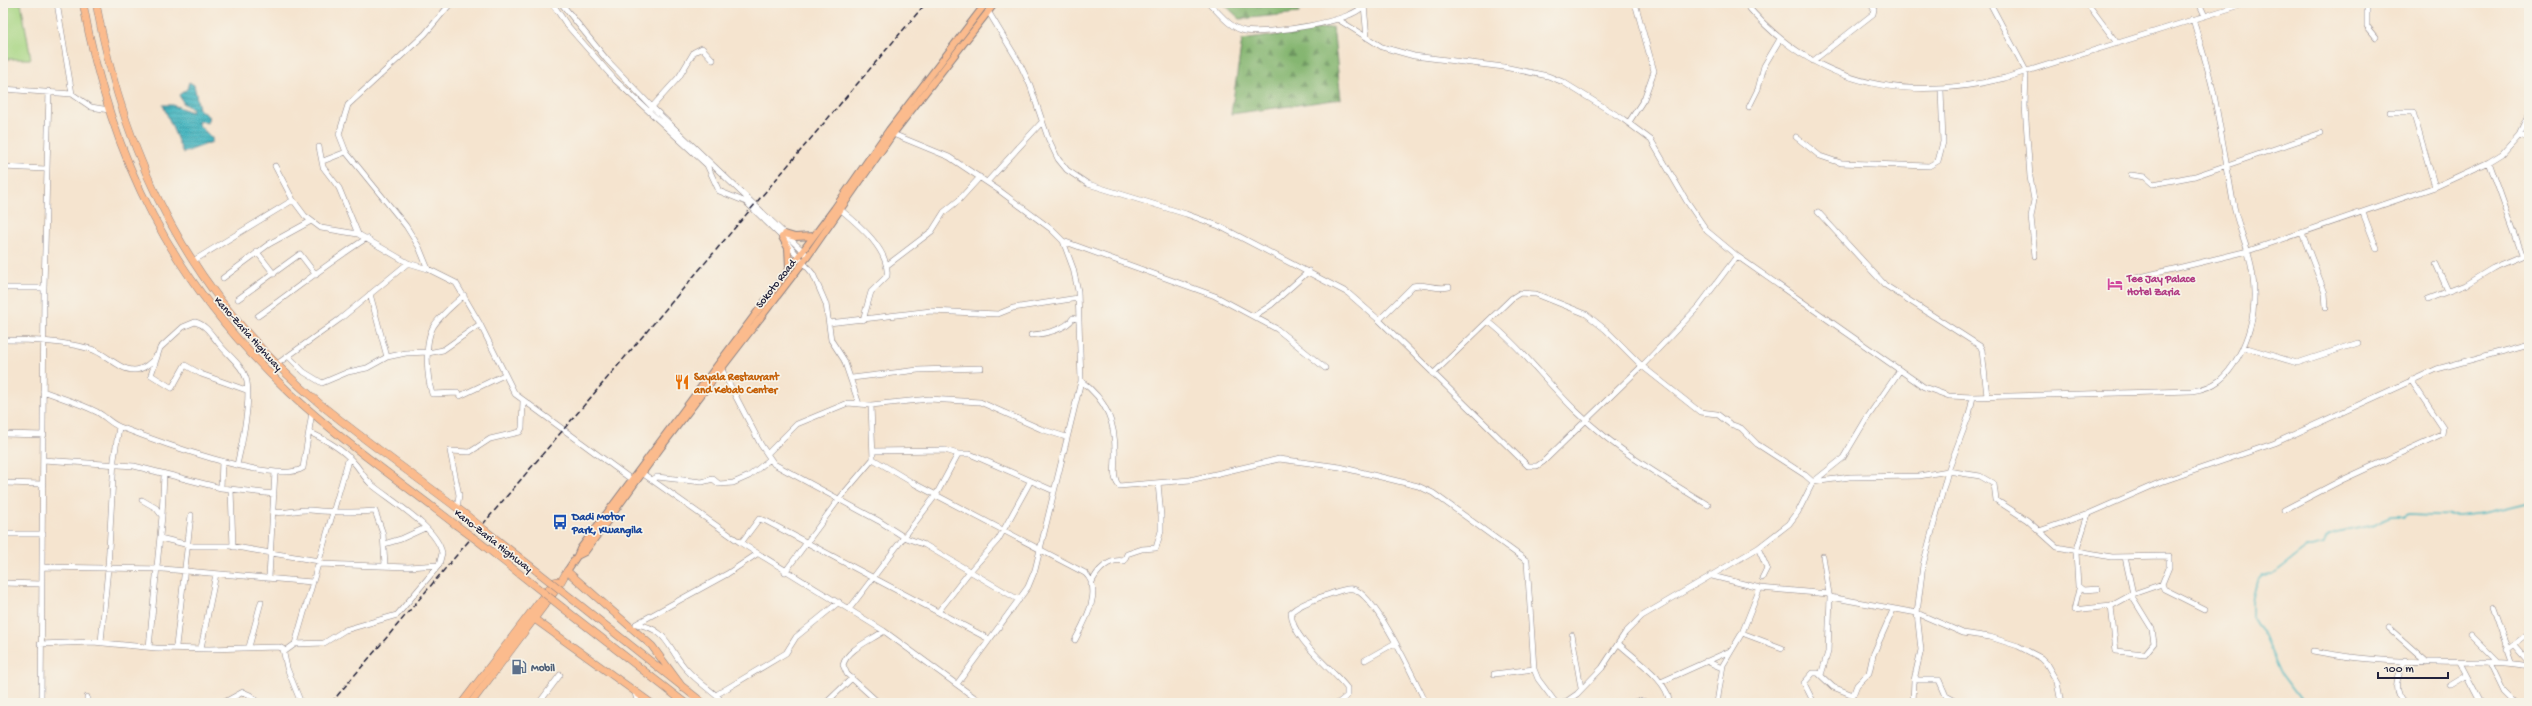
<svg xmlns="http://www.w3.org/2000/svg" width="2532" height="706" font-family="'Gochi Hand',sans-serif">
  <defs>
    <pattern id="forest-firs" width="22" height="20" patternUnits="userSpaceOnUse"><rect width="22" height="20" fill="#85b671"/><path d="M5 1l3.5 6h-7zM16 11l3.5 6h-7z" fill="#6c945e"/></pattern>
    <pattern id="water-rules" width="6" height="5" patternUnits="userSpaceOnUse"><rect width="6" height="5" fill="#48b7c1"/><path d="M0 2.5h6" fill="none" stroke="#3c949e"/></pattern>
  </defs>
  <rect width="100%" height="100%" fill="#f7f3e8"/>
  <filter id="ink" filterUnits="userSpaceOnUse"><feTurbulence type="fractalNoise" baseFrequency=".025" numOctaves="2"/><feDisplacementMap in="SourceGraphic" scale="8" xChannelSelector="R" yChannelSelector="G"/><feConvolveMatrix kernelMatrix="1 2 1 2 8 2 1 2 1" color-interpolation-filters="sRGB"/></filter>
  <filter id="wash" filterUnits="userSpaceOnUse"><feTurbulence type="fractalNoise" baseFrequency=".012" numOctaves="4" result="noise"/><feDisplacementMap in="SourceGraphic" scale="16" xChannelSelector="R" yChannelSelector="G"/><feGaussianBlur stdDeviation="0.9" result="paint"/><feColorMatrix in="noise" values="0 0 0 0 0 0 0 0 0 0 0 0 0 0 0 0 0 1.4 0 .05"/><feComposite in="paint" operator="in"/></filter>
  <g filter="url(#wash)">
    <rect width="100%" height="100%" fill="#f5e4cf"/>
    <path fill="url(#forest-firs)" stroke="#546c56" d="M1223,3H1300L1299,13L1240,19Z
      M1333,27L1341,99L1231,114L1242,40Z"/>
    <path fill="#a7d583" stroke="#647c5f" d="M3,3H21L31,59H3Z"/>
    <path fill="url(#water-rules)" stroke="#356c7e" d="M189,82L194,85L199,109L209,117L207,123L199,120L198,124L212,138V142L183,153L163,105H173L191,112L192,108L184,104L179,95L187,89Z"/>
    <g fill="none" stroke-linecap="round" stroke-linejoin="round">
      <path stroke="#48b7c1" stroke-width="1.5" d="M2303,703L2282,675L2265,637L2252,616V600L2257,580L2262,575L2273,574L2307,548L2324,544L2326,538L2330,535C2343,531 2355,529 2368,526C2381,523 2389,512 2403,517L2409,514L2458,516L2484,513L2529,502"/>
    </g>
  </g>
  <g filter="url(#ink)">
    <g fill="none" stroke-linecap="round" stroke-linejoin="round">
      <g stroke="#8c8385" stroke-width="6">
        <path id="minor" d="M57,3L72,94
          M552,3L567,25L615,80L707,165L719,191L746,202L782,237L813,274L826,304L831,340L844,360L859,404
          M561,3L607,60L652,107L808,256
          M1209,3C1220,14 1230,28 1245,31C1264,35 1359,22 1365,3
          M1745,3C1814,86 1904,103 2005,78L2247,3
          M1990,3L2026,71L2025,106L2030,177L2034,200L2031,217L2035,256
          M2087,3L2117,43
          M2199,3L2205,16
          M2367,3V26L2376,37
          M1364,5L1367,38
          M988,11L1020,64L1030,85L1048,138L1058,159L1067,170L1088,184L1186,214L1219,226L1348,293L1379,320L1528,466H1537L1543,462L1642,366L1699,306L1737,256
          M1339,20L1382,47L1414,56L1504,67L1548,76L1563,82L1623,119L1651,140L1686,200L1707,231L1737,256L1924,387L1949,396L1973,397L2192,391C2215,388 2227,377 2238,357C2257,323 2258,286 2247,249C2242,234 2236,218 2233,202C2227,167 2221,131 2214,95C2209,70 2200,44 2193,19
          M1813,61L1873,14L1874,9L1870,3
          M3,89L72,94L91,107L109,110
          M1749,107L1758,89L1764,66L1780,39
          M651,108L679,77L694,52L702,48L713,60
          M2390,112H2413L2435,187
          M1629,122L1644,99L1654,71L1635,3
          M893,134L949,157L1000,191L1051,229L1063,241L1073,268L1078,291L1081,381L1035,570L1028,587L957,684
          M2519,135L2529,138
          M1796,137L1820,156L1841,163L1929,166L1938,161L1943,142L1941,90
          M319,147L323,167L339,188L358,234
          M323,161L346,152
          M2489,162L2522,254
          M275,166L293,200L305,216L321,228L358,234L408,263L428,269L456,283L480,324L515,394L635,482
          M3,167L46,169
          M2131,175L2145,177L2153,184L2195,176L2321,133
          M987,182L1042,122
          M840,209C858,224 890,250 887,276L871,292L863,320
          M1818,212L1885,285L1980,346L1982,350L1987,396
          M2363,213L2377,249
          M2302,233L2325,293L2326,307
          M1063,241L1215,296L1277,329L1325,368
          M257,252L274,274
          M193,261L293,200
          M2436,264L2448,291
          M886,266L932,231L944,212L959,200L980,177
          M428,269L419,247L406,226L346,152L339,134L348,105L425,34L451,3
          M223,278L269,244L311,221
          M2132,279L2248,251L2435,187L2489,162L2502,154L2519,135L2529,114
          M3,288H44
          M370,294L387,357
          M464,295C454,305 441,314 433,327C424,343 427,377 432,394L458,393L460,396L504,375
          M238,299L300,254L316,275
          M2428,299L2465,285L2493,268L2529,253
          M258,316C295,290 329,262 367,238
          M1254,316L1271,305L1309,271
          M1379,320L1413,286C1424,283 1436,290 1449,287
          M1488,321L1512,298L1520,293L1536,294L1586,314L1606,330L1642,366L1700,412L1717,414L1730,424L1741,428L1757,444L1805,475L1813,482L1850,477L1919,476L1948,471L1980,476L1994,484L1996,500L2027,520L2057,547L2111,557L2169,556V567L2162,584L2164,589L2204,609
          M829,323L931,311L998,314L1013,308L1078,298
          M1031,335C1044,334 1066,330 1073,318L1079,320
          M3,340C33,340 61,341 91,349C105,353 119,370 134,370C142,370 152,363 156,356
          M2244,347L2297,363L2358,343
          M428,353L443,350L480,324
          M289,357L304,372L322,383L348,372L367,368L387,357L406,353L428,352
          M277,364L340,319L408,263
          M722,370L761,445L774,464L879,521L904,537L925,545L1019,600
          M1433,374L1488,321C1521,347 1547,383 1577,412C1616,450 1662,477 1708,505
          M852,378L918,370L981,368
          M1081,381C1107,400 1116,424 1115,456C1115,467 1112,477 1119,486L1190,480L1279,459L1340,467L1418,486L1433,493L1527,561L1534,669L1538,679L1556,703
          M43,391C61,398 80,403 97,412C105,416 111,424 120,427C151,439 276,486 303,468L312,412
          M3,434L44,435
          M874,451L945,450L958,454H970L1054,491
          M767,454L797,424L848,403L871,405L929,399L980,402L1041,429L1066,437
          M873,459L913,483L1085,573C1104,590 1084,623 1075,640
          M43,460L134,466L221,488L274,494
          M237,465C242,445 252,397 246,378C242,365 228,355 220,345C212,336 207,325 195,322L183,327L160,348L151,375L172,388L185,365L201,374L246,390
          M642,473L741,543L884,631L982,703
          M652,480L657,477L702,482L713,479L719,484L733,483L749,476L769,460
          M3,483L43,484
          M221,488L222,461
          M231,489L233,547
          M142,500L156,508L162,516L149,647
          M457,508L459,495L450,451L470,452L490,439L520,432L522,428L523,401
          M2284,510L2342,480L2442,434L2443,428L2411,380
          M273,512C286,514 297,509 310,510C332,512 353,513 375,511L383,534L385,565
          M2088,514L2076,552L2078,586L2083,590L2098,589
          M162,516L164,475
          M2039,531L2088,514L2161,482L2275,443L2437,369L2529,344
          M3,534H43
          M160,538L193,546H230L319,561
          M741,543L759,519L766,521L989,639
          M384,544L401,539L425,528
          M1758,548L1767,568L1762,578
          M1823,556L1829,594
          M2125,557L2133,594L2111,606L2116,651L2145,654L2154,643L2152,629L2133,598V594L2162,584
          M319,564L408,567L439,565
          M42,567L163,569L312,582
          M785,572L839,499L873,459L871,405
          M1712,576L1760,588L1829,594L1830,597L1917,613L1963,633L1990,637L2018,646L2041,658L2046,663L2057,682L2061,703
          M269,577L275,472
          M3,583L42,584
          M1091,584C1097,570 1109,558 1124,561L1127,554L1142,549L1156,548L1161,531V516L1158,483
          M2079,589L2074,610L2111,606
          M2493,607L2512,662
          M850,608L936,495L958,454
          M938,612L970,571L998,540L1030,482
          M636,624L727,574L757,554
          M636,624C669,629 668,650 687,670C697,681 709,689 719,698L720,703
          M2389,628L2427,662
          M1742,633L1782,648
          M1572,635L1581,688
          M2471,635L2498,662
          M101,642L108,568L114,459L119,427
          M40,644L93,642L156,648L209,649L279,647L283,649L287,668L301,703
          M295,644L324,643L345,630L397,615L439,565L442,553C437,527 390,500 371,484C365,479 361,471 356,465C343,449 326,440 309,432
          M1619,644C1634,658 1670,682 1669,703
          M2515,645L2529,661
          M176,646L191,515
          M249,647L261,602
          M201,648L216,574
          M2507,650L2529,633
          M2313,651C2354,659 2397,662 2438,662C2469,663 2499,660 2529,666
          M284,652L295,644L349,457
          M1365,660L1395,643
          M1706,661L1722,668
          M2460,663L2481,703
          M2490,663L2504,692L2515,703
          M1494,674L1534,669
          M1821,675L1828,652L1830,597
          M1915,676L1917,680H1939L1946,696L1959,703
          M1661,682L1730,651
          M2450,685L2465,676
          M634,690L638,703
          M716,695L786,653L796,637L839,602
          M41,703L44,288L49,91
          M87,703V697
          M223,703L243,692L250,695L258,703
          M539,703L560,675
          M826,703L852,678
          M879,703L847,674L843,665C847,649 872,640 884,631
          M1338,703L1347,696V688C1332,668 1291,639 1291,612C1300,604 1313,600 1324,596C1332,594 1345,587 1353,589C1376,594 1415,681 1426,703
          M1564,703L1577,694L1602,668L1625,633L1642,616L1758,548L1789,524L1798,512L1813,482L1843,458L1865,421L1900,370
          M1623,703L1642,701L1649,703
          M1717,703L1723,665L1742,633L1760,588
          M1814,703L1804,683L1813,673H1818L1833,687L1853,695
          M1850,703L1857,685L1869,673L1873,655L1893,610
          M1913,703L1914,680L1921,650L1917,613L1923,565L1948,471L1969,415L1973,397
          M2404,703C2390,689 2399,675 2405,660"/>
      </g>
      <g stroke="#8c8385" stroke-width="8">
        <path id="major" d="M785,234L795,237L813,236
          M782,237L788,248L789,267
          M577,556L580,549L834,209L889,130L986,3
          M567,571L577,556L585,552L662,446L808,256L893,134L995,3"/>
      </g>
      <g stroke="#8c8385" stroke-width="8">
        <path id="highway" d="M83,3C111,160 172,282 289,392C340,440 400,481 456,525
          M96,3C126,166 191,295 319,403C366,442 417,477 465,514
          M486,531L538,572
          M478,541L530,582
          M571,598L703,703
          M563,608L685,703
          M533,618L651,703
          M462,703L554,582L558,581
          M471,703L558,587L567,571L652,646L683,688"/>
      </g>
      <use href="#minor" stroke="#fff" stroke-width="5"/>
      <use href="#major" stroke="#fbbb8d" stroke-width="6"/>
      <use href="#highway" stroke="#fbbb8d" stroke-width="7"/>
      <path stroke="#22223b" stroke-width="1.5" stroke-dasharray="6 3" stroke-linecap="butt" d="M331,703L926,3"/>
      <g stroke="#8c8385" stroke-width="8" stroke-linecap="butt">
        <path id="highway-bridge" d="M465,514L486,531
          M456,525L478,541
          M538,572L571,598
          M530,582L563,608"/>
      </g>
      <use href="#highway-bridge" stroke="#fbbb8d" stroke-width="7"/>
    </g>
  </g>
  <defs>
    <g id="hotel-bare" transform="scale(1.2)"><path d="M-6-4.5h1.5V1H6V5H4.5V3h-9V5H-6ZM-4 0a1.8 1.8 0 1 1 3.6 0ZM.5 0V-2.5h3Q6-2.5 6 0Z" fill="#d1479c" stroke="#f7f3e8" stroke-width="2.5" paint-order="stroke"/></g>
    <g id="restaurant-bare" transform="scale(1.2)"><path d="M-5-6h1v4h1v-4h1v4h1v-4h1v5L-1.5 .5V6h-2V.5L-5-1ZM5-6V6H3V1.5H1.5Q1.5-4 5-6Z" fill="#e8710a" stroke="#f7f3e8" stroke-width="2.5" paint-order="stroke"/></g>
    <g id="bus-bare" transform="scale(1.2)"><path d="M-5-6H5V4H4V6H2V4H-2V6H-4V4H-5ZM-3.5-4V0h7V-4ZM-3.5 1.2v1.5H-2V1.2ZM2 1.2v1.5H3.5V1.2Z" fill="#1a4fb4" stroke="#f7f3e8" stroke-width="2.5" paint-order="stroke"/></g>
    <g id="fuel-bare" transform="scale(1.2)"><path d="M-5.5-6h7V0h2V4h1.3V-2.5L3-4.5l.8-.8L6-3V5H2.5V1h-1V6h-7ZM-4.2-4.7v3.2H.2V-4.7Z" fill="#5c6f8a" stroke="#f7f3e8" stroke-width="2.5" paint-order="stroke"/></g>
  </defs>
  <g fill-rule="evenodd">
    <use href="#hotel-bare" x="2115" y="284"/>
    <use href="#restaurant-bare" x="682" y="382"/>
    <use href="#bus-bare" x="560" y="522"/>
    <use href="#fuel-bare" x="519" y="667"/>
  </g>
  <g text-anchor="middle" stroke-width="3.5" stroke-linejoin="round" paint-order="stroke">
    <g font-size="11" font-weight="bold" fill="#b23c85" stroke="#f7f3e8" text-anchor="start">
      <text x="2127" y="282">Tee Jay Palace<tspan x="2127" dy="13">Hotel Zaria</tspan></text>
    </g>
    <g font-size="11" fill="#22223b" stroke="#f7f3e8">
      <text transform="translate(775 283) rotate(-52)" y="4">Sokoto Road</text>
      <text transform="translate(249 333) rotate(48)" y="4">Kano-Zaria Highway</text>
      <text transform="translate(494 540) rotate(38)" y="4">Kano-Zaria Highway</text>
    </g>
    <g font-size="11" font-weight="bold" fill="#c56008" stroke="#f7f3e8" text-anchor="start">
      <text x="694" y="380">Sayala Restaurant<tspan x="694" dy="13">and Kebab Center</tspan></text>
    </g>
    <g font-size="11" font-weight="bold" fill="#164399" stroke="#f7f3e8" text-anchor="start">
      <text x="572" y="520">Dadi Motor<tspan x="572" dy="13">Park, Kwangila</tspan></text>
    </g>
    <g font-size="11" font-weight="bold" fill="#4e5e75" stroke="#f7f3e8" text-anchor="start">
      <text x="531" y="671">Mobil</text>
    </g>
  </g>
  <rect width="2532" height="706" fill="none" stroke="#f7f3e8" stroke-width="16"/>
  <path d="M2378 672v6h70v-6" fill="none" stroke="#22223b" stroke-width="2"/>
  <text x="2384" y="672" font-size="12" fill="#22223b" stroke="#f7f3e8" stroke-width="3" paint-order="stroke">100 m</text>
</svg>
